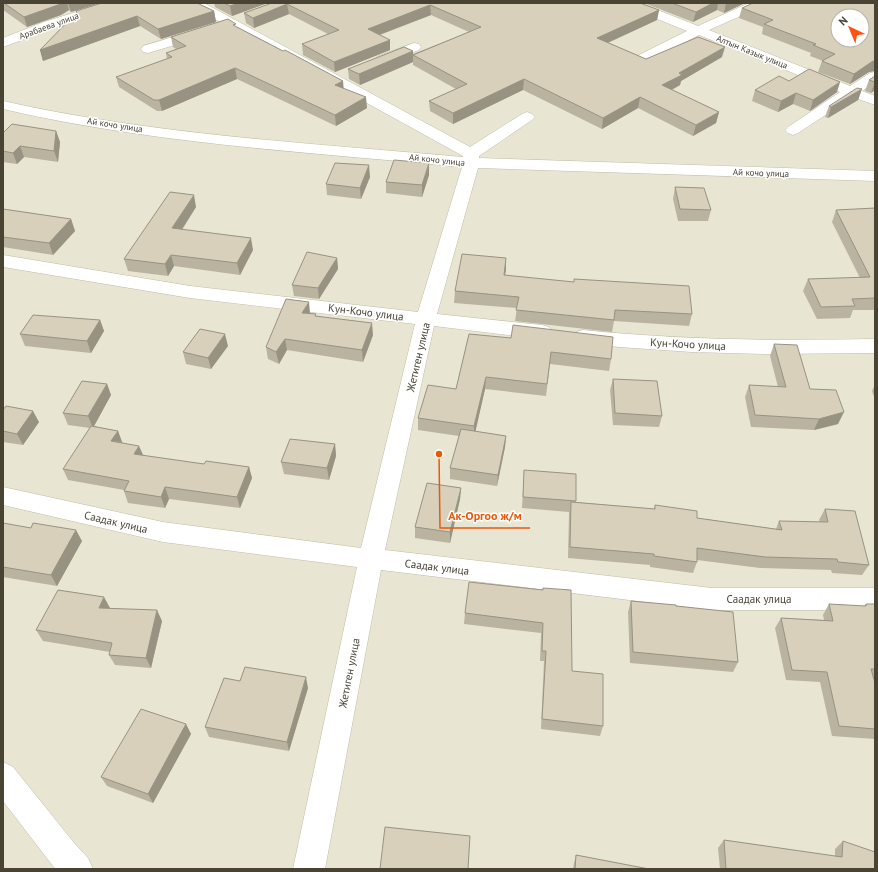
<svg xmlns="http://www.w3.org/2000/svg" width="878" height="872" font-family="'PT Sans',sans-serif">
  <rect width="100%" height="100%" fill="#f5f2e6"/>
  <path fill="#e9e5d3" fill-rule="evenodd" d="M3,3H875V869H3ZM838,16H862V40H838Z"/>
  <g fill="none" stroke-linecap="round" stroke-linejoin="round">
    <g stroke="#c1bca7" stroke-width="1">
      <path id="minor" d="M105,3H124L122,6L54,28L3,47V38L44,22Z
        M189,3H204L470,147L522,114L527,112L532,114L535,117L532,120L479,156V158L875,171V181L478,168L437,314L542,325L549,327L552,332L549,337L542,339L434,326L385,550L712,588H875V610H712L381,570L325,869H293L357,567L163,542L3,505V487L163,522L361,548L415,324L190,298L3,267V255L190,286L418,312L462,167C309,152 153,144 3,109V101C154,135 309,143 463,157V156L191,6Z
        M623,3H640L698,26L749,3H763L761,7L709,30L850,86L870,73L875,72V82L862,91L875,96V105L853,97L798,133L793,135L788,133L785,130L788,127L840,92L699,35L643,64L638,65L633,64L631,61L633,58L687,31L625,6Z
        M200,29L205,30L207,33L205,36L148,53L143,52L141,49L143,46Z
        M414,43L419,44L421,47L419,50L382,64L377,63L375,60L377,57Z
        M583,330C680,340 777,341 875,339V353L766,354L692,352L619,347L576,342L573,337L576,332Z
        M3,762L13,767L75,844L88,858L93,869H56L53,866L3,801Z"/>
    </g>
    <use href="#minor" fill="#fff" fill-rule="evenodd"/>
  </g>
  <path fill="#bab3a0" d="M3,3H100L71,12L69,10L61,15L27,27L3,10Z
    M214,3H268L232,16L215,7Z
    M272,3H640L659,10L657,20L608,43L646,59L722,57L681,81L680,85L672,90L719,112L716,123L693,136L638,108L602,129L523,90L453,124L430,111L429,101L456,89L413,65V62L360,85L349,79L348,69L413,51V54L469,32L431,15L380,35L390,40V50L335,72L303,55L302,44L328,34L289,14L254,28L246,23L244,13Z
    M644,3H745L724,13L717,10L693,22Z
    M875,3V71L869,72L850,84L818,72L822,61H823L810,56L811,53L762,34L763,27L739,18L742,8Z
    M76,11H214L216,22L161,39L140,26L43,61L40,50L77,13Z
    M237,27L283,51L343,81V88L367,108L336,126L237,79L162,111H157L119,87L116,77L167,59L166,53L176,49L173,47L171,37Z
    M875,76V90L871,93L865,91L869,80Z
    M789,81L837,92L810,111L793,104L778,112L752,101L755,90Z
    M862,89L858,100L828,118L825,117L829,106Z
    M56,131L60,142L58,162L24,157L17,164L3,162V133Z
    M429,175L422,197L386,193V182Z
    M370,177L361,199L327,195L326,184Z
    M675,187L711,210L708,221H678L673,199Z
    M196,207L182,230L253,250L240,275L174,266L168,276L128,271L124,259Z
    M875,208V310H853L850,318L817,319L803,291L808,279L860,278L832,222L836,210Z
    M3,209L71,219L75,231L53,255L3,247Z
    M337,258L338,269L319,299L294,296L292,285Z
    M506,258L505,275L692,314L689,326L614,321L612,332L515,321L517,308L454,303L455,291Z
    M310,313L316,314V316L373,335L363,362L287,350L279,364L268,359L266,347Z
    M100,320L104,331L91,353L25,346L20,334Z
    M469,334L611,359L609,371L550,364L546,396L485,389L475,431L506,436L505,447L497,486L450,479V468L459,436L418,430V418L456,389Z
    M774,344L838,424L814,430L751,427L745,397L749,385L778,387L770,356Z
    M228,346L211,369L186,364L183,352Z
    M613,379L662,416L659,427L613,425L610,390Z
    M107,384L111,395L94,426L118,431L122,442L143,456L204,464L249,467L252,478L240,508L169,499L165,508L128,503L124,491V490L68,480L63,469L90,428L68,425L63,413Z
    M875,384V400L872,391Z
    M3,410L39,422L23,445L3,442Z
    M335,444L336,456L329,480L284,474L281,462Z
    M524,470L576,501L575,502L654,509L655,505L697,518L776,529L779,521L820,522L819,520L825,509L869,565L862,575L832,573L831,570L760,568L697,560V562L693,573L650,567V565L568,558L569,512L522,508Z
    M461,488L460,499L450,543L415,538V527Z
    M3,523L82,541L57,586L3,577Z
    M543,590L572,671L603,726L600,736L541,729L544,661H540L541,633L464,624L465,613Z
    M631,601L676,606L738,662L733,672L630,663L628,612Z
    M829,604L864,606L866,604H875V679H874L875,683V739L832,736L820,682L786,680L775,628L781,618L824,620L823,615Z
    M110,608L162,621L151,668L115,665L109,655L110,652L43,641L36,630Z
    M240,681L308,688L289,751L209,737L205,727Z
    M186,724L191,734L153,803L107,786L101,777Z
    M724,840L835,856V849L843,841L875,869H720L718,848Z
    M576,855L649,869H573L574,863Z"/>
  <path fill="#979282" d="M61,3H67L69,10L61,15L27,27L24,17Z
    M68,3H100L71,12Z
    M239,3H268L232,16L230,6Z
    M713,3H718L717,10L693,22L696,12Z
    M726,3H745L724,13Z
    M287,4L289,14L254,28L253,18Z
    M430,5L431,15L368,39V29Z
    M659,10L657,20L596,48L597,38Z
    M214,11L216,22L161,39L158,29Z
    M137,16L140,26L43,61L40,50Z
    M390,40V50L335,72L334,62Z
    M725,47L722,57L681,81L680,85L660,96L662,85L679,73Z
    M413,51V62L360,85L359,74Z
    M873,61H875V71L869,72L850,84L854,74Z
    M235,68L237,79L162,111L159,100Z
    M524,79L523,90L453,124V113Z
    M343,81L344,92L335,85Z
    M840,82L837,92L810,111L813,100Z
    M875,82V90L871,93Z
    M862,89L858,100L828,118L831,107Z
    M796,93L793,104L778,112L781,101Z
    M366,97L367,108L336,126L335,115Z
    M640,97L638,108L602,129L603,118Z
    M719,112L716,123L693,136L696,125Z
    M56,131L60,142L58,162L54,151Z
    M20,146L24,157L17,164L13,153Z
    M429,163V175L422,197V185Z
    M369,165L370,177L361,199L360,188Z
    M194,195L196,207L175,240L172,228Z
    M71,219L75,231L53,255L49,243Z
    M251,238L253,250L240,275L237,263Z
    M171,255L174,266L168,276L165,264Z
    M337,258L338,269L319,299L318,288Z
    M506,258V270L503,287L504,275Z
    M309,302L310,313H302Z
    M100,320L104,331L91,353L87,341Z
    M372,323L373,335L363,362L362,350Z
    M225,334L228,346L211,369L208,358Z
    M285,339L287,350L279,364L276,352Z
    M486,377L485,389L474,438V426Z
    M107,384L111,395L93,428L88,416Z
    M33,411L39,422L23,445L17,434Z
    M844,412L838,424L814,430L819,419Z
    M118,431L122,442L111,441Z
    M506,436L505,447L497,486L498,475Z
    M335,444L336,456L329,480L327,468Z
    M139,446L144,457L134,454Z
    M249,467L252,478L240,508L237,497Z
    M165,487L169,499L165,508L161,497Z
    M461,488L460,499L450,543V532Z
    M76,530L82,541L57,586L51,575Z
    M104,597L110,608H99Z
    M157,610L162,621L151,668L146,658Z
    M306,677L308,688L289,751L287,742Z
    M186,724L191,734L153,803L148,794Z"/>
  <path fill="#d8d0ba" stroke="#979282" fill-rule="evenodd" d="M4,3H61L58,5L24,17Z
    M102,3H197L214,11L158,29L137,16L40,50L77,12L76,11Z
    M224,3H239L230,6Z
    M272,3H640L659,10L597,38L646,59L698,37L725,47L679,73L682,75L662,85L719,112L696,125L640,97L603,118L524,79L453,113L429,101L467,84L413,55L481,27L430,5L368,29L390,40L334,62L302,44L339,30L287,4L253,18L244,13Z
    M672,3H713L696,12Z
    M753,3H875V61H873L854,74L822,61L835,54L813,45L816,44L764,24L773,20L742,8ZM838,16H862V40H838Z
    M228,19L236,24L233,25L283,51L285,50L343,81L335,85L366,97L335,115L235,68L159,100H154L116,77L172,57L166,53L186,46L171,37Z
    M404,47L413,51L359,74L348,69Z
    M809,69L840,82L813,100L796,93L781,101L755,90L779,76L789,81Z
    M875,76V82L869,80Z
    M857,88L862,89L831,107L829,106Z
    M12,124L56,131L54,151L20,146L13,153L3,151V133Z
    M394,160L429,163L422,185L386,182Z
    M335,163L369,165L360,188L326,184Z
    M675,187L704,188L711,210L680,209Z
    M170,192L194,195L172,228L251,238L237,263L171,255L165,264L124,259Z
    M875,208V298L852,299L855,306L821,307L808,279L870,277L836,210Z
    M3,209L71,219L49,243L3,237Z
    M307,252L337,258L318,288L292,285Z
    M462,254L506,258L504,275L574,282V279L689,286L692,314L615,310L614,320L516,310L519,297L455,291Z
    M286,299L309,302L302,313L316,314L315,316L372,323L362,350L285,339L276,352L266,347Z
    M33,315L100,320L87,341L20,334Z
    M513,325L613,337L611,359L551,352L547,384L486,377L474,426L418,418L428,385L456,389L469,334L511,338Z
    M200,329L225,334L208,358L183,352Z
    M774,344L797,345L810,389L836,390L844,412L819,419L755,415L749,385L786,387Z
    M613,379L657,381L662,416L615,413Z
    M82,381L107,384L88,416L63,413Z
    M6,406L33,411L17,434L3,431V410Z
    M91,426L118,431L111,441L139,446L134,454L204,464L206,461L249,467L237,497L165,487L161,497L124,491L129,481L63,469Z
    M461,429L506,436L498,475L450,468Z
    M290,439L335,444L327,468L281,462Z
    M524,470L576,474V501L523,497Z
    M427,483L461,488L450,532L415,527Z
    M571,502L655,509V505L697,511V518L782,530L779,521L828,522L825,509L855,511L869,565L838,562L837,559L765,557L697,548V562L654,556V554L570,547Z
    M3,523L31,528L33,523L76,530L51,575L3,567Z
    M469,582L543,590V588L571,590L572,671L603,674V726L542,719L546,651H542L543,623L465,613Z
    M58,590L104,597L99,608L157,610L146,658L109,655L112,643L36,630Z
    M631,601L676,605V606L733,612L738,662L633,652Z
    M829,604L866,606V604H875V669H871L875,683V729L839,726L827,672L792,670L781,618L833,621Z
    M245,667L306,677L287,742L205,727L224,678L240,681Z
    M141,709L186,724L148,794L101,777Z
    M385,827L470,836L468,869H380Z
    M724,840L842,857L843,841L875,852V869H726Z
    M576,855L649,869H575Z"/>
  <g text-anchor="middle" stroke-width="3" stroke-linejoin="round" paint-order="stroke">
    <g font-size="9" fill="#494334" stroke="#fff">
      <text transform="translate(49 26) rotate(-20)" y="3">Арабаева улица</text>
      <text transform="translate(752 52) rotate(22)" y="3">Алтын Казык улица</text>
      <text transform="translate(115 125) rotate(9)" y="3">Ай кочо улица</text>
      <text transform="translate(437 160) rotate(6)" y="3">Ай кочо улица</text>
      <text transform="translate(761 173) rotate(2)" y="3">Ай кочо улица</text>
    </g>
    <g font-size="11" fill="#494334" stroke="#fff">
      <text transform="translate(366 312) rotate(7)" y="4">Кун-Кочо улица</text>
      <text transform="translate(688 344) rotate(3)" y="4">Кун-Кочо улица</text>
      <text transform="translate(418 357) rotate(-77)" y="4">Жетиген улица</text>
      <text transform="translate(116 522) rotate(13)" y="4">Саадак улица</text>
      <text transform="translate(437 567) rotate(7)" y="4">Саадак улица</text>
      <text x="759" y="603">Саадак улица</text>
      <text transform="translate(349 673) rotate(-79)" y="4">Жетиген улица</text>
    </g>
  </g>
  <path fill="none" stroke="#e8590c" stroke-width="1.5" d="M439 454L440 528H530"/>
  <circle fill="#e8590c" stroke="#fff" stroke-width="1.5" cx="439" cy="454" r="4"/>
  <g font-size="12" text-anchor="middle" font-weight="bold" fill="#e8590c" stroke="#fff" stroke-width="3" stroke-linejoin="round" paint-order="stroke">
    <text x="485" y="520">Ак-Оргоо ж/м</text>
  </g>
  <rect width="878" height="872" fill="none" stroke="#494334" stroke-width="8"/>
  <g transform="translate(850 28) rotate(316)"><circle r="19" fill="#ffffff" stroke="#b6b4ae"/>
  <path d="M0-3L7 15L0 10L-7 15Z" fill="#ff5213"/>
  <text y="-6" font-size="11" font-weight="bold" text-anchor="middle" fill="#494334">N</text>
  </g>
</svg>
